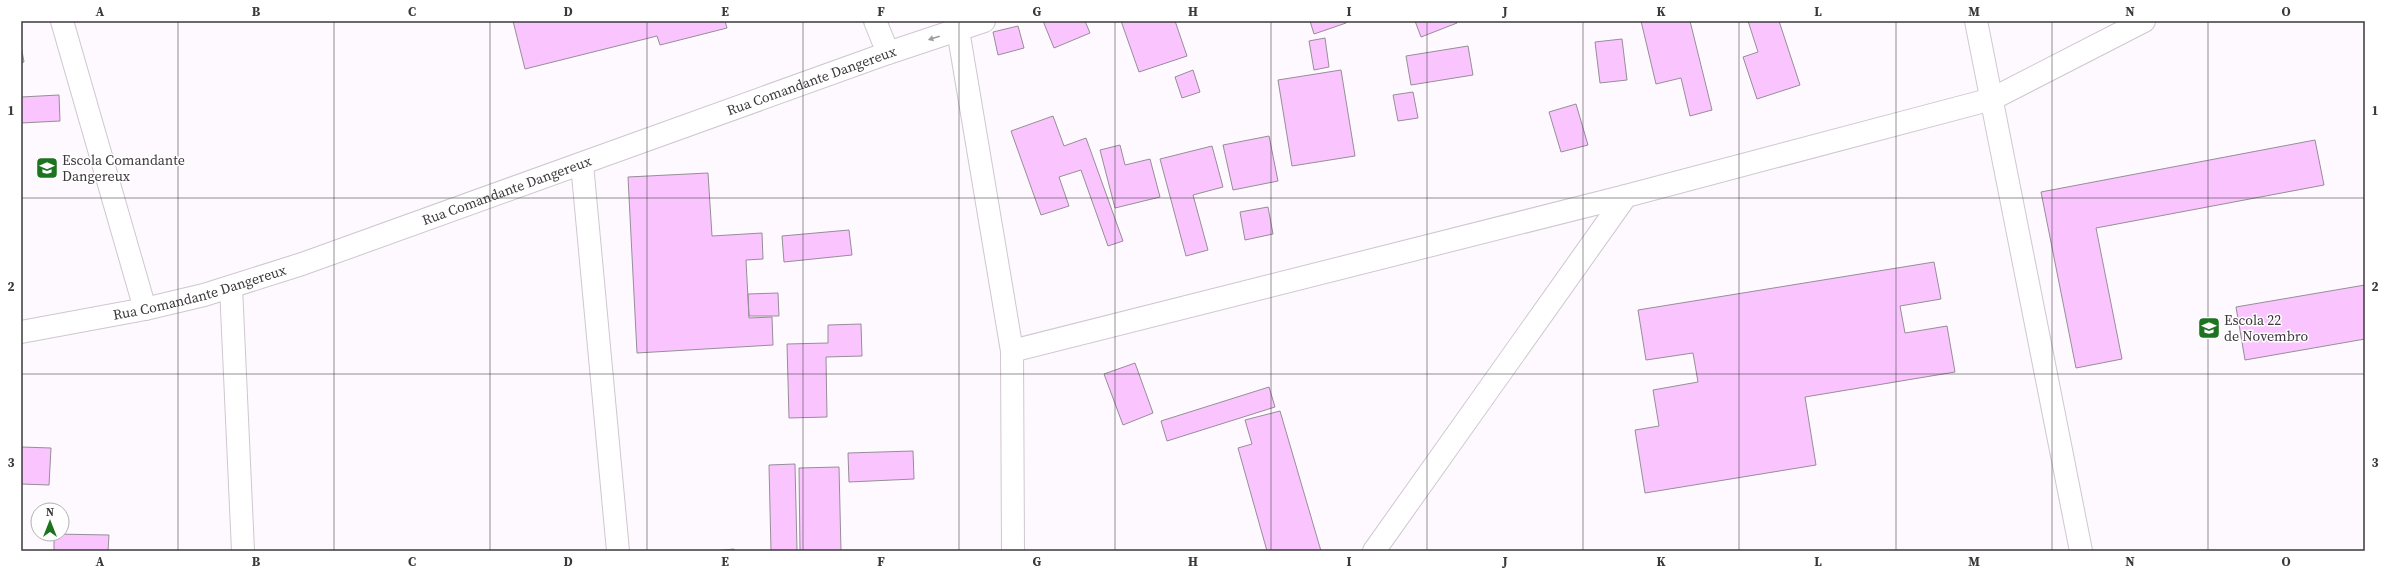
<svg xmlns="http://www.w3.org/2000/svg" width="2386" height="572" font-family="'Source Serif 4',serif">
  <rect width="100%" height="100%" fill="#fef9fe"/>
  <path fill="#fac5ff" stroke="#968e96" d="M513,21H725L727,28L660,45L657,36L525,69Z
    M1043,21H1085L1090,33L1054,48Z
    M1121,21H1175L1187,56L1139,72Z
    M1310,21H1345L1346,23L1314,34Z
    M1415,21H1456L1457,23L1421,37Z
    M1641,21H1690L1712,110L1690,116L1681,78L1656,84Z
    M1748,21H1779L1800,85L1757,99L1743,57L1758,52Z
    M1018,26L1024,48L998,55L993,32Z
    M1325,38L1329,67L1314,70L1309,41Z
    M1622,39L1627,80L1600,83L1595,42Z
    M21,46L24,62L21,63Z
    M1468,46L1473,75L1411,85L1406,56Z
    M1193,70L1200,92L1182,98L1175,77Z
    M1341,70L1355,156L1292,166L1278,80Z
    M1413,92L1418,118L1398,121L1393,95Z
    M59,95L60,121L21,123V97Z
    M1576,104L1588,145L1561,152L1549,112Z
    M1053,116L1064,146L1086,138L1123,241L1108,246L1081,170L1059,177L1069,206L1041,215L1011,131Z
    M1269,136L1278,181L1233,190L1223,145Z
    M2315,140L2324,185L2096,228L2122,359L2076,368L2041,192Z
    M1120,145L1125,165L1150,159L1160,197L1115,208L1100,150Z
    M1212,146L1223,187L1193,195L1208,250L1186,256L1160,159Z
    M708,173L712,236L762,233L763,259L746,260L749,318L772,317L773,345L637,353L628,177Z
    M1268,207L1273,234L1245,240L1240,212Z
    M849,230L852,255L784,262L782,236Z
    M1934,262L1941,299L1900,306L1905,333L1947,326L1955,372L1805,397L1816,465L1645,493L1635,430L1659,426L1653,390L1698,382L1693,353L1646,360L1638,310Z
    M2365,285V339L2245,360L2236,307Z
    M778,293L779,316H749L748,294Z
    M861,324L862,356L826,357L827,417L789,418L787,344L828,343V325Z
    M1135,363L1153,413L1123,425L1104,374Z
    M1269,387L1275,407L1167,441L1161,421Z
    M1280,411L1321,551H1267L1238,448L1252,444L1245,420Z
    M21,447L51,448L49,485L21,484Z
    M913,451L914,479L849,482L848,453Z
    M795,464L797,551H771L769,465Z
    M839,467L841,551H800L799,468Z
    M54,534L109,535L108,551H54Z
    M734,549V551H715Z"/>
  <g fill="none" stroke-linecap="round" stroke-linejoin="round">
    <g stroke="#cfc7d0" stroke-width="24">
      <g id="minor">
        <path d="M62,21L145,309"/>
        <path d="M875,21L888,53"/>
        <path d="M1976,21L2081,551"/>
        <path d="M958,30L1012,351L1013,551"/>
        <path d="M582,164L618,551"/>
        <path d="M231,287L243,551"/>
        <path id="s1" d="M21,332L145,309L204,295L302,264L888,53L984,21"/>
        <path d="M1012,351L1626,196L1992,99L2144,21"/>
        <path d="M1374,551L1626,196"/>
      </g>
    </g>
    <use href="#minor" stroke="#fff" stroke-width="22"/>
  </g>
  <defs><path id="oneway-solid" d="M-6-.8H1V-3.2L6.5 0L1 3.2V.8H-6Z"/></defs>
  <use fill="#9d9c9d" href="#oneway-solid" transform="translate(934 38) rotate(162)"/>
  <path fill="none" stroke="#3b383b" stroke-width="1" stroke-opacity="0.55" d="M178,21V551M334,21V551M490,21V551M647,21V551M803,21V551M959,21V551M1115,21V551M1271,21V551M1427,21V551M1583,21V551M1739,21V551M1896,21V551M2052,21V551M2208,21V551M21,198H2365M21,374H2365"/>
  <defs>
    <g id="school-square" transform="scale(1.15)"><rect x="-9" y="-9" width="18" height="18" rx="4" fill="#1d7420" stroke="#fff"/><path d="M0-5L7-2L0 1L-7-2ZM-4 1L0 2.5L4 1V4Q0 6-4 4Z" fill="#fff"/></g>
  </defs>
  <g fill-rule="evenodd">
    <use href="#school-square" x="47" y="168"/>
    <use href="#school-square" x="2209" y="328"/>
  </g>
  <g text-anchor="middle" stroke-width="3" stroke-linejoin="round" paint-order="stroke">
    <g font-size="14" fill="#3b383b" stroke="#fff">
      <text dy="5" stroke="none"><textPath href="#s1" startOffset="831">Rua Comandante Dangereux</textPath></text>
      <text dy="5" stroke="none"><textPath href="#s1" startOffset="507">Rua Comandante Dangereux</textPath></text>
      <text dy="5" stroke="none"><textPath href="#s1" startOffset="183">Rua Comandante Dangereux</textPath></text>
    </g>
    <g font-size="14" fill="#3b383b" stroke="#fff" text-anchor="start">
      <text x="62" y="165">Escola Comandante<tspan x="62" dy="16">Dangereux</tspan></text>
      <text x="2224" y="325">Escola 22<tspan x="2224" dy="16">de Novembro</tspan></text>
    </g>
  </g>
  <rect width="2386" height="572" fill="none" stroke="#ffffff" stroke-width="44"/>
  <g transform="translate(50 522)"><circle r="19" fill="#ffffff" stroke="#b1afb1"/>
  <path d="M0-3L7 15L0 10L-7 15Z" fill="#1d7420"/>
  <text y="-6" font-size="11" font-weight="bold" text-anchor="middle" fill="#3b383b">N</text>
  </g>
  <rect x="22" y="22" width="2342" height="528" fill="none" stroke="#3b383b" stroke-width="1.5"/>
  <g font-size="13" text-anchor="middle" font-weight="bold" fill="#3b383b">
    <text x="100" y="16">A</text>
    <text x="256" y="16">B</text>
    <text x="412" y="16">C</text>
    <text x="568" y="16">D</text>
    <text x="725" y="16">E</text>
    <text x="881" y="16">F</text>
    <text x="1037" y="16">G</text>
    <text x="1193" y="16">H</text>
    <text x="1349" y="16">I</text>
    <text x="1505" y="16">J</text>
    <text x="1661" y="16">K</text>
    <text x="1818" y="16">L</text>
    <text x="1974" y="16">M</text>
    <text x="2130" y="16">N</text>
    <text x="2286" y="16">O</text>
    <text x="11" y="115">1</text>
    <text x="2375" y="115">1</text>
    <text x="11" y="291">2</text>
    <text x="2375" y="291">2</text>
    <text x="11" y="467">3</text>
    <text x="2375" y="467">3</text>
    <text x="100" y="566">A</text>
    <text x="256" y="566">B</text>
    <text x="412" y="566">C</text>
    <text x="568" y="566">D</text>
    <text x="725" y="566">E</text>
    <text x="881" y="566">F</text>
    <text x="1037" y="566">G</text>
    <text x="1193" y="566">H</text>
    <text x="1349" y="566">I</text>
    <text x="1505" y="566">J</text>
    <text x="1661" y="566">K</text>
    <text x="1818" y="566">L</text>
    <text x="1974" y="566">M</text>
    <text x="2130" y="566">N</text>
    <text x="2286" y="566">O</text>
  </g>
</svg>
